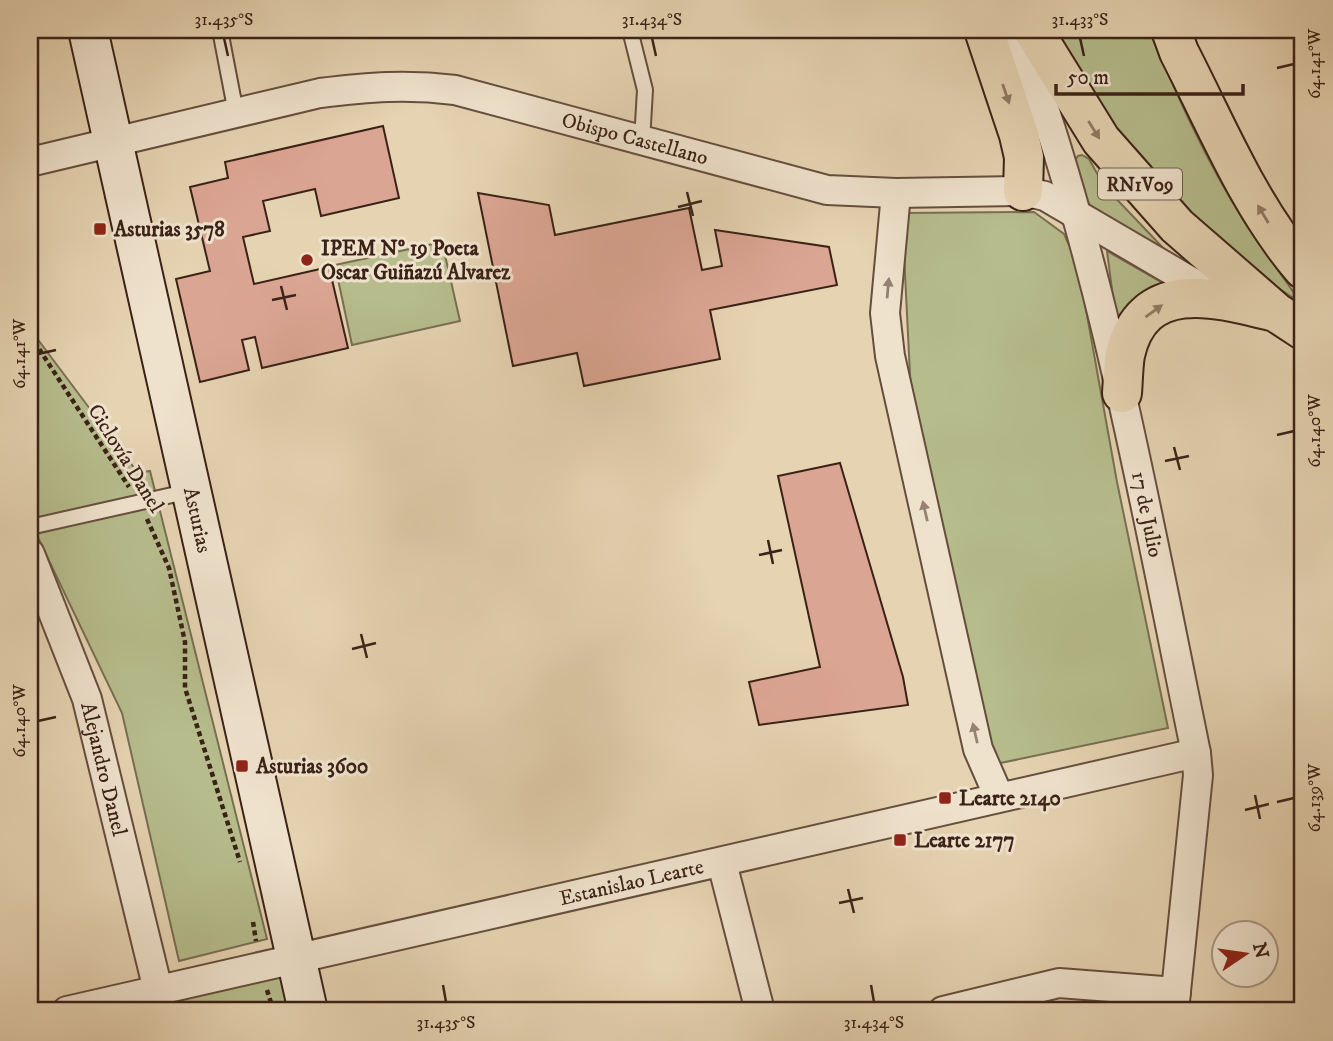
<svg xmlns="http://www.w3.org/2000/svg" width="1333" height="1041" font-family="'IM FELL DW Pica',serif">
  <rect width="100%" height="100%" fill="#e6d3b2"/>
  <filter id="stains"><feTurbulence type="fractalNoise" baseFrequency=".00286" numOctaves="4"/><feColorMatrix values="0 0 0 0 .2 0 0 0 0 .09 0 0 0 0 .02 0 0 0 .5 -.17"/></filter>
  <radialGradient id="worn" r=".72"><stop offset=".6" stop-color="#630" stop-opacity="0"/><stop offset="1" stop-color="#630" stop-opacity=".3"/></radialGradient>
  <path fill="#b6bc8c" stroke="#786f52" stroke-width="2" d="M1045,30H1149C1177,95 1206,161 1244,221C1262,249 1283,277 1302,304L1241,263L1150,181Z
    M1082,155L1089,159L1104,186L1167,252C1143,239 1099,222 1085,198C1080,188 1078,173 1074,162L1078,156Z
    M1034,212L1064,234L1078,265L1117,482L1168,728L991,765L911,395L902,213Z
    M442,242L460,321L352,345L335,265Z
    M1107,251L1168,286L1117,328Z
    M30,329L138,473L150,471L267,939L179,961L122,713L30,521Z
    M293,967L303,1011H140L138,1003Z"/>
  <path fill="#dba593" stroke="#3b2217" stroke-width="2" d="M383,126L399,198L321,216L315,189L263,201L270,231L243,237L254,284L329,267L348,348L262,368L255,337L242,340L249,370L200,382L176,279L210,271L190,187L228,178L225,162Z
    M478,193L549,205L555,235L689,208L702,270L722,266L715,230L829,247L837,285L710,310L720,359L584,386L577,353L513,366Z
    M840,463L903,677L908,705L759,725L749,682L820,667L778,476Z"/>
  <g fill="none" stroke-linecap="round" stroke-linejoin="round">
    <g stroke="#664e3e" stroke-width="18">
      <path id="lane" d="M220,30L236,113
        M630,30L645,90L642,141
        M30,527L190,491"/>
    </g>
    <g stroke="#664e3e" stroke-width="32">
      <g id="street">
        <path id="s1" d="M1017,30C1103,263 1146,510 1196,753L1198,775L1174,1011"/>
        <path id="s2" d="M30,162L320,93C369,87 407,84 455,90L827,190L896,193L1023,191L1045,196L1219,298"/>
        <path d="M896,193L885,313L890,356L978,749L999,797"/>
        <path id="s3" d="M30,554L87,699L158,990"/>
        <path d="M722,863L760,1011"/>
        <path id="s4" d="M67,1011L1196,753"/>
        <path d="M943,1011L1059,983L1176,992"/>
      </g>
    </g>
    <g stroke="#3b2217" stroke-width="42">
      <g id="secondary">
        <path id="s5" d="M88,30L308,1011"/>
      </g>
    </g>
    <g stroke="#3b2217" stroke-width="42">
      <path id="primary" d="M984,30L1019,135L1024,157L1023,191
        M1033,30L1101,140L1177,226L1277,313L1303,330
        M1171,30L1179,52C1217,126 1249,206 1303,269
        M1122,393C1123,381 1123,367 1125,355C1142,277 1216,297 1271,311"/>
    </g>
    <path stroke="#3b2217" stroke-width="4.5" stroke-dasharray="5 3.5" stroke-linecap="butt" d="M30,335L129,487
      M147,519L169,568L185,642V688L240,862
      M253,922L256,941
      M267,990L273,1009"/>
    <use href="#lane" stroke="#efe2cd" stroke-width="14"/>
    <use href="#street" stroke="#efe2cd" stroke-width="28"/>
    <use href="#secondary" stroke="#efe2cd" stroke-width="38"/>
    <use href="#primary" stroke="#e6d3b2" stroke-width="38"/>
  </g>
  <defs><path id="oneway-solid" d="M-6-.8H1V-3.2L6.5 0L1 3.2V.8H-6Z" transform="scale(1.75)"/></defs>
  <g fill="#907a64">
    <use href="#oneway-solid" transform="translate(1006 94) rotate(71)"/>
    <use href="#oneway-solid" transform="translate(1094 130) rotate(58)"/>
    <use href="#oneway-solid" transform="translate(1263 214) rotate(-121)"/>
    <use href="#oneway-solid" transform="translate(1154 311) rotate(-36)"/>
  </g>
  <g fill="#958272">
    <use href="#oneway-solid" transform="translate(888 288) rotate(-85)"/>
    <use href="#oneway-solid" transform="translate(925 511) rotate(-103)"/>
    <use href="#oneway-solid" transform="translate(975 733) rotate(-103)"/>
  </g>
  <path fill="none" stroke="#3b2217" stroke-width="2.5" d="M224,38L228,56M652,38L656,56M1080,38L1084,56M1277,68L1294,64M687,192L693,216M678,207L702,201M281,286L287,310M272,300L296,295M38,354L56,350M1277,435L1294,431M1174,447L1180,470M1165,461L1189,456M768,540L773,564M759,555L782,550M361,634L367,658M352,649L376,643M38,721L56,717M1255,795L1260,819M1277,802L1294,798M1245,810L1269,804M848,889L854,913M839,903L863,898M443,985L446,1002M871,985L874,1002"/>
  <g fill="#8f2418" stroke="#efe2cd" stroke-width="2.5">
    <rect x="93" y="222" width="14" height="14" rx="3.5"/>
    <circle cx="307" cy="260" r="7"/>
    <rect x="235" y="759" width="14" height="14" rx="3.5"/>
    <rect x="938" y="791" width="14" height="14" rx="3.5"/>
    <rect x="893" y="833" width="14" height="14" rx="3.5"/>
  </g>
  <g text-anchor="middle" stroke-width="6" stroke-linejoin="round" paint-order="stroke">
    <rect fill="#efe2cd" stroke="#715c4e" stroke-width="2" x="1098" y="168.5" width="84" height="31" rx="5"/>
    <g font-size="19" font-weight="bold" fill="#3b2217">
      <text x="1140" y="191">RN1V09</text>
    </g>
    <g font-size="21" fill="#3b2217" stroke="#efe2cd">
      <text dy="7" stroke="none"><textPath href="#s2" startOffset="620">Obispo Castellano</textPath></text>
      <text transform="translate(126 458) rotate(58)" y="7">Ciclovía Danel</text>
      <text dy="7" stroke="none"><textPath href="#s1" startOffset="502">17 de Julio</textPath></text>
      <text dy="7" stroke="none"><textPath href="#s5" startOffset="502">Asturias</textPath></text>
      <text dy="7" stroke="none"><textPath href="#s3" startOffset="228">Alejandro Danel</textPath></text>
      <text dy="7" stroke="none"><textPath href="#s4" startOffset="579">Estanislao Learte</textPath></text>
    </g>
    <g font-size="21" font-weight="bold" fill="#3b2217" stroke="#efe2cd" text-anchor="start">
      <text x="114" y="236">Asturias 3578</text>
      <text x="321" y="255">IPEM Nº 19 Poeta<tspan x="321" dy="24">Oscar Guiñazú Alvarez</tspan></text>
      <text x="256" y="773">Asturias 3600</text>
      <text x="959" y="805">Learte 2140</text>
      <text x="914" y="847">Learte 2177</text>
    </g>
  </g>
  <rect width="1333" height="1041" fill="none" stroke="#e6d3b2" stroke-width="77"/>
  <g transform="translate(1245 954) rotate(77)"><circle r="33" fill="#efe2cd" stroke="#a79584" stroke-width="2"/>
  <path d="M0-5L12 26L0 18L-12 26Z" fill="#8f2418"/>
  <text y="-10" font-size="19" font-weight="bold" text-anchor="middle" fill="#3b2217">N</text>
  </g>
  <path d="M1056 84v10h187v-10" fill="none" stroke="#3b2217" stroke-width="3.5"/>
  <text x="1067" y="84" font-size="21" fill="#3b2217" stroke="#efe2cd" stroke-width="5" paint-order="stroke">50 m</text>
  <rect x="38" y="38" width="1256" height="964" fill="none" stroke="#3b2217" stroke-width="2.5"/>
  <g font-size="18" text-anchor="middle" fill="#3b2217">
    <text x="224" y="25">31.435°S</text>
    <text x="652" y="25">31.434°S</text>
    <text x="1080" y="25">31.433°S</text>
    <text transform="translate(1314 64) rotate(-90)" y="6">64.141°W</text>
    <text transform="translate(19 354) rotate(-90)" y="6">64.141°W</text>
    <text transform="translate(1314 431) rotate(-90)" y="6">64.140°W</text>
    <text transform="translate(19 721) rotate(-90)" y="6">64.140°W</text>
    <text transform="translate(1314 798) rotate(-90)" y="6">64.139°W</text>
    <text x="446" y="1028">31.435°S</text>
    <text x="874" y="1028">31.434°S</text>
  </g>
  <rect width="100%" height="100%" filter="url(#stains)"/>
  <rect width="100%" height="100%" fill="url(#worn)"/>
</svg>
